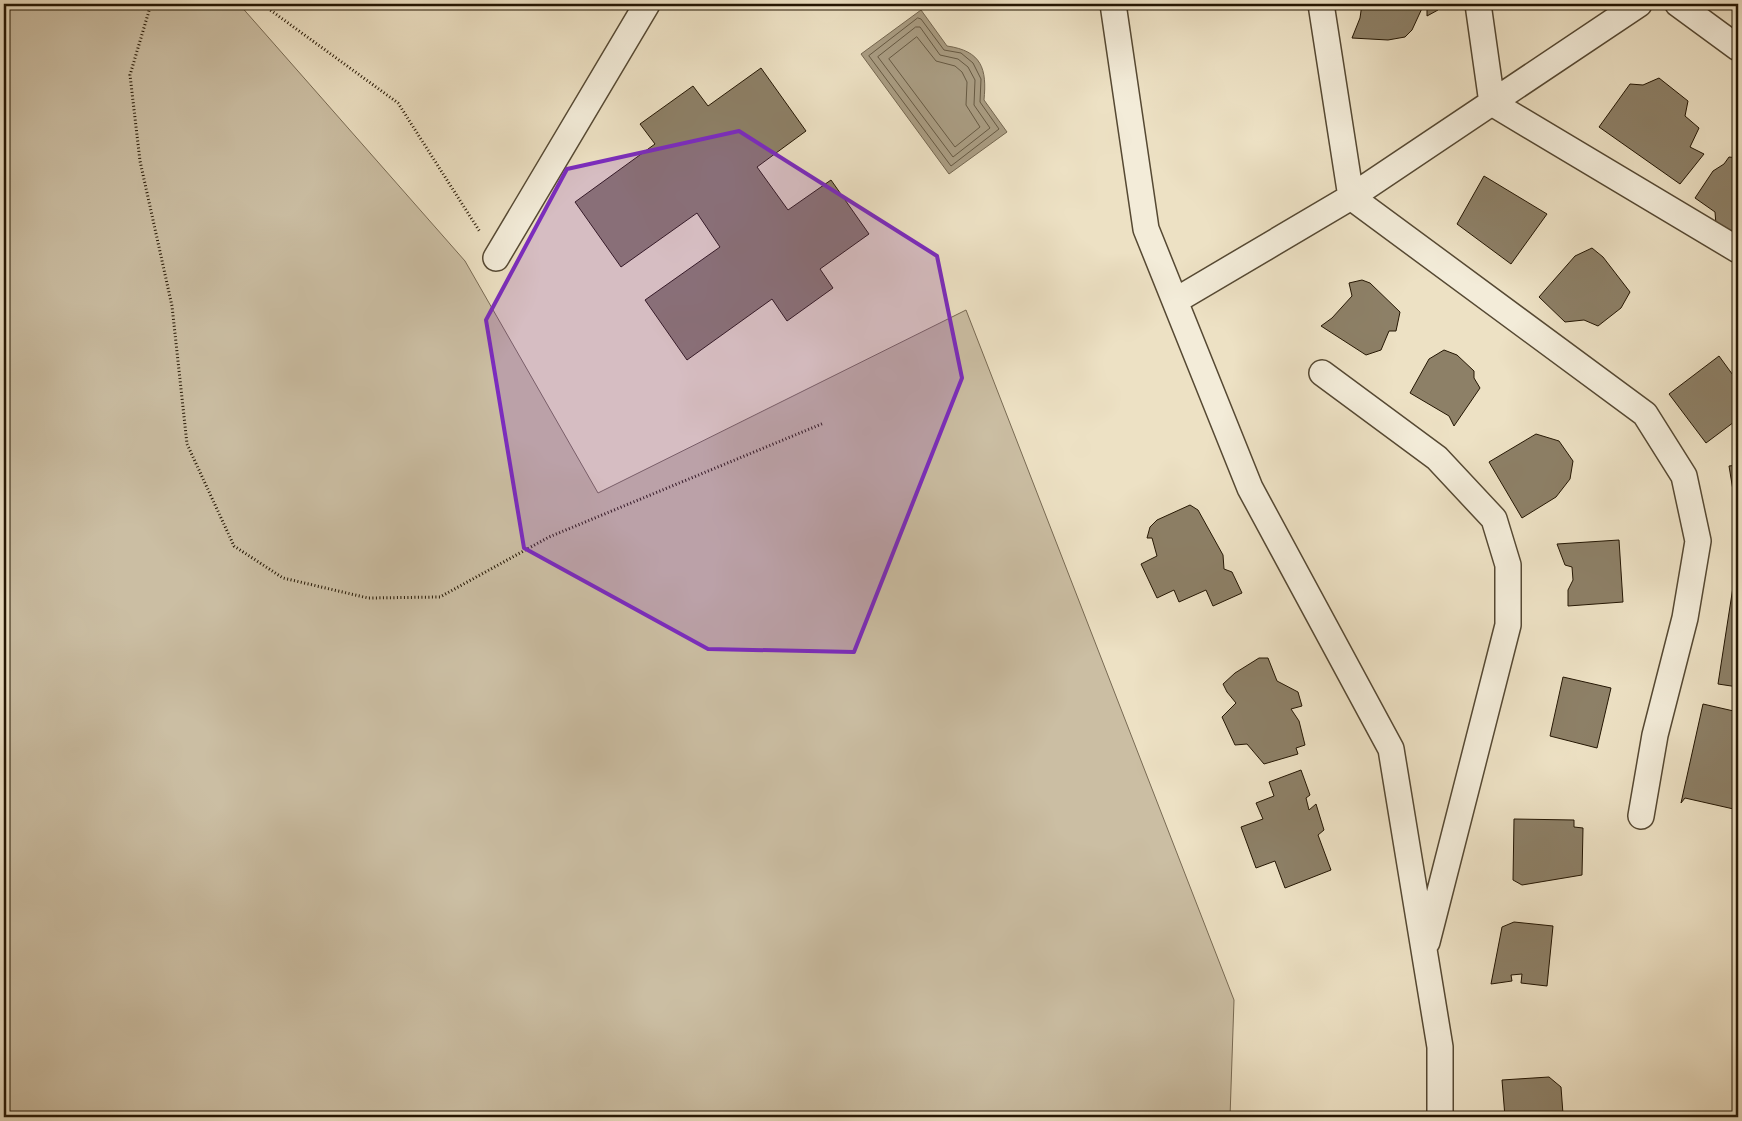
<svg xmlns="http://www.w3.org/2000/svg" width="1742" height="1121" font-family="Alegreya,serif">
  <rect width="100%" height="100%" fill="#ede1c4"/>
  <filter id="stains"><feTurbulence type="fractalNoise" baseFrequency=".004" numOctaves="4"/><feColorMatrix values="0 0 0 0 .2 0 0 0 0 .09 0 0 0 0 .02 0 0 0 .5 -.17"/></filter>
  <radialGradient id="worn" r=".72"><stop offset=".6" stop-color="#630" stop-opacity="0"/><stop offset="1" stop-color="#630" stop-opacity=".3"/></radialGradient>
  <path fill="#cbbea3" stroke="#786a53" d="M4,4H239L465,261L598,493L966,310L1234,1000L1230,1117H4Z"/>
  <path fill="#a99c82" stroke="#74664f" d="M921,10L947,46C982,51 987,69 984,100L1007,132L949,174L861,54Z"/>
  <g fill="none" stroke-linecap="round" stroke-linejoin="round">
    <path stroke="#665942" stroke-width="1" d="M918,18L921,19L944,50L961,53L973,63L981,79L980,102L999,129L951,166L869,56Z
      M916,27H920L940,55L958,59L968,67L975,80L974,105L990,128L953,157L878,57Z
      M917,37L936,61L955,66L962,72L967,82L966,105L980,127L955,147L889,59Z"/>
  </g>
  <path fill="#8d8067" stroke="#241603" d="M1362,4H1424L1412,30L1405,37L1388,40L1352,38L1360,18Z
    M1427,4H1438V10L1427,16Z
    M761,68L806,131L757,167L788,210L831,180L869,234L820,269L833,288L787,321L772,299L687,360L645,300L720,247L697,213L621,267L575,202L655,144L640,124L693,86L708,106Z
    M1659,78L1688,101L1685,116L1699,128L1690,147L1704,154L1680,184L1599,127L1630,84L1643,85Z
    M1729,157L1738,158V233L1733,234L1716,225L1715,212L1695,198L1713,171L1724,164Z
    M1484,176L1547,214L1511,264L1457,224Z
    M1592,248L1603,257L1630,292L1621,308L1598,326L1584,320L1565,322L1539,297L1575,256Z
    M1362,280L1370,283L1400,312L1396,331H1389L1381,350L1366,355L1321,326L1332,318L1352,296L1349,283Z
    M1444,350L1457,355L1474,371V378L1480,388L1454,426L1449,416L1410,393L1429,359Z
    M1719,356L1738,382V419L1706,443L1669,394Z
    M1536,434L1559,441L1573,461L1570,479L1556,497L1522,518L1489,462Z
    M1738,465V521L1729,466Z
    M1190,505L1198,510L1223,555L1224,569L1232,572L1242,593L1213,606L1206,590L1179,602L1174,590L1157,598L1141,564L1157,556L1152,538H1147L1150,527L1157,520Z
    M1619,540L1623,602L1568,606V590L1573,580L1572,567L1565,565L1557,544Z
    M1733,587L1738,588V687L1718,684Z
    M1259,658H1268L1277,681L1298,692L1302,706L1291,709L1299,721L1305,745L1296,748L1298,754L1264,764L1247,744L1235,745L1222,717L1236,703L1227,692L1223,684L1235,673Z
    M1563,677L1611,688L1597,748L1550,736Z
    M1703,704L1738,712V810L1685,798L1681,803Z
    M1301,770L1310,795L1306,798L1309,810L1316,804L1324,830L1318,835L1331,870L1285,888L1275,861L1256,868L1241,827L1263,819L1256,803L1274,796L1269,782Z
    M1514,819L1574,820V827L1583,828L1582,875L1522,885L1513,880Z
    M1514,922L1553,926L1547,986L1521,983L1522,974L1511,975L1512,981L1491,984L1502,927Z
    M1549,1077L1561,1087L1563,1114L1554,1117H1505L1502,1080Z"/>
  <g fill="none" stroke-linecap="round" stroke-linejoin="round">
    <g stroke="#564933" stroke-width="28">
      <path id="street" d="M1113,4L1146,229L1250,488L1391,749L1440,1047V1117
        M1321,4L1351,197L1645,414L1684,476L1698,541L1685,618L1655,735L1641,816
        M1478,4L1492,103L1738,250
        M1678,4L1738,48
        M496,258L647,4
        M1175,301L1351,197L1639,4
        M1322,373L1437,458L1494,519L1508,565V625L1427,942"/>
    </g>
    <path stroke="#241603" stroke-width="3" stroke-dasharray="1 2.5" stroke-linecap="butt" d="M151,4L130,75L140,161L172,306L187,444L234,546L283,578L368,598L440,597L549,537L824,423
      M262,4L398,103L480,232"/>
    <use href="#street" stroke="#f3ecd9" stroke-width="25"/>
  </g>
  <path fill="#7b2cbf" fill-opacity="0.2" stroke="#7b2cbf" stroke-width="4" stroke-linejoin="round" d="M739,131L937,256L962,378L854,652L708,649L524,548L486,320L567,169Z"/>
  <rect width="1742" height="1121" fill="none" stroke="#ede1c4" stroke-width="20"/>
  <rect x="5" y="5" width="1732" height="1111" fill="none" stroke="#241603" stroke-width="2.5"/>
  <rect x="10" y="10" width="1722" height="1101" fill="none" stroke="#241603"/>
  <rect width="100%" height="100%" filter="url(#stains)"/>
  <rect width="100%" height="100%" fill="url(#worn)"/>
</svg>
